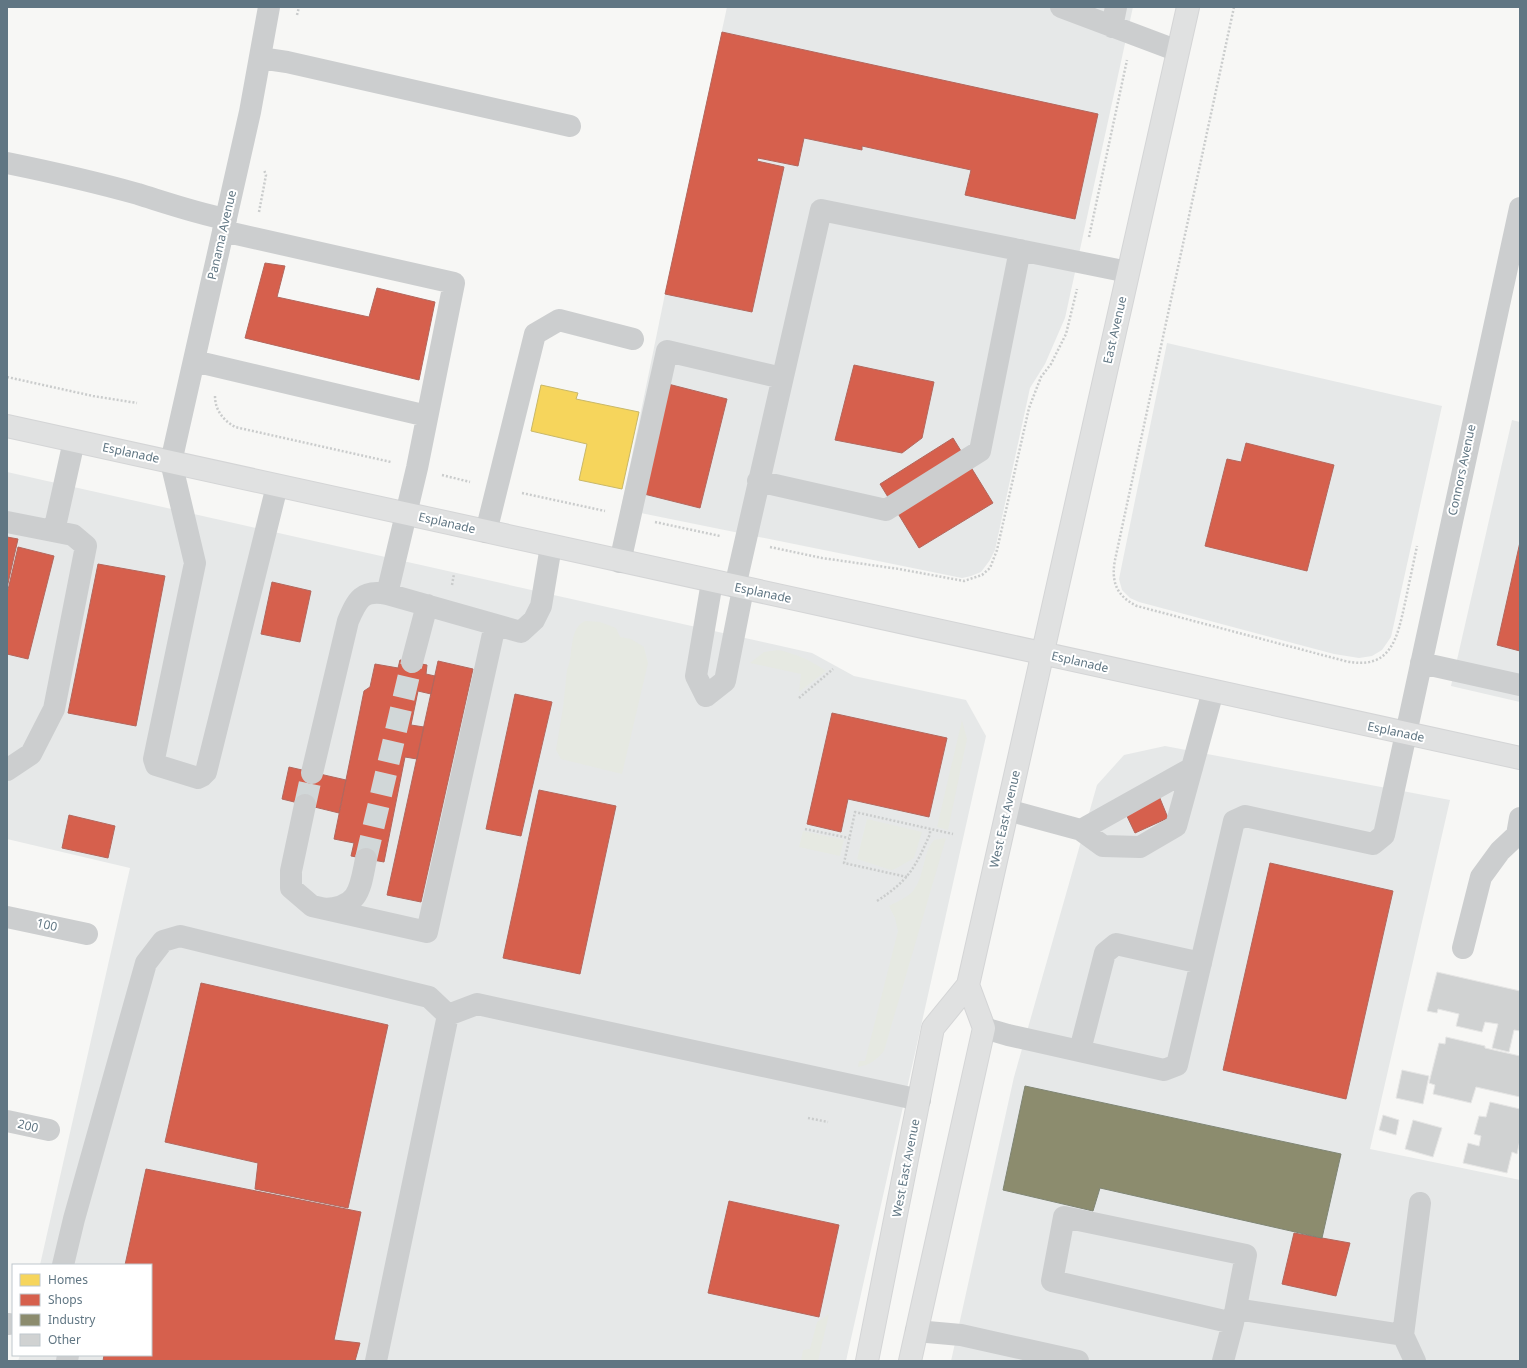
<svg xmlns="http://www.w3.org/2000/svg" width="1527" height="1368" font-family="'Noto Sans',sans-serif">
  <rect width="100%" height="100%" fill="#f7f7f5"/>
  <path fill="#e6e8e8" d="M727,7H1133L1065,318L1045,364L1030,388L995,550L990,560L981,572L971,576L962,578L621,509L665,294Z
    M1167,343L1442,406L1391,637L1382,650L1372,656L1359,658L1334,654L1139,602L1130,598L1122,590L1119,579Z
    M1512,420L1520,422V702L1451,686Z
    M7,472L812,653L854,676L966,700L986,736L846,1361H18L20,1355H151V1265H40L130,868L7,839Z
    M1165,746L1450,800L1370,1149L1520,1180V1361H951L1014,1077L1097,785L1124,755Z"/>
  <path fill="#e6e9e2" d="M585,621L600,622L616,628L620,637L631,639L644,647L648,663L622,774L561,759L556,750L563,708L567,670C574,655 568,629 585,621Z
    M778,650C797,654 810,660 826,671L799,692L801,674L750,663L764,652Z
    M962,720L967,739L948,830L937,827Z
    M867,819L922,832L914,858L895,869L891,870L857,859Z
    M803,831L844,840L840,856L799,847Z
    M946,838L884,1051C876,1060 870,1065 858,1067L859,1061H865L898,931L895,918L889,906C896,902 907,898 913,891C925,876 922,854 934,840Z
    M829,1314L818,1361H801L803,1350L810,1349L817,1322Z"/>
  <path fill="#f6d55c" stroke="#c9b868" d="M541,385L578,393L576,399L639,412L622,489L579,480L587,444L531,431Z"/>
  <path fill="#d6604d" stroke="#b3675d" d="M722,32L1098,114L1075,219L965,195L971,170L862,146V150L804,138L798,166L758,158L757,161L784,167L752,312L665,294Z
    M265,263L285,266L277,297L369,317L377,288L435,302L419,380L245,338Z
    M854,365L934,382L922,438L902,453L835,440Z
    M668,384L727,399L700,508L640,493Z
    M953,438L993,503L919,548L880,484Z
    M1246,443L1334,465L1307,571L1205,546L1227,459L1241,462Z
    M7,537L18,539L7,588Z
    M1520,542V651L1497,645Z
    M18,547L54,556L28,659L7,654V594Z
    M98,564L165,576L136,726L68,713Z
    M272,582L311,591L300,642L261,634Z
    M400,660L427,665L426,674L435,676L431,694L418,691L411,725L424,727L417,759L405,757L384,862L351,856L354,843L334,839L364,691L370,687L375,664L398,668Z
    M438,661L473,669L421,902L387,895Z
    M515,694L552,702L521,836L486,829Z
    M832,713L947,738L929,817L848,799L841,832L807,824Z
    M289,767L346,780L339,813L282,799Z
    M539,790L616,806L580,974L503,958Z
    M1159,796L1168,818L1135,833L1125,812Z
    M69,815L115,826L108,858L62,848Z
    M1270,863L1393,891L1346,1099L1223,1070Z
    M201,983L388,1025L348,1208L255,1189L258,1163L165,1142Z
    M146,1169L361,1212L334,1340L360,1343L355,1361H103L104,1355H151V1265H125Z
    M729,1201L839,1225L819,1317L708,1293Z
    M1294,1233L1350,1243L1336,1296L1282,1284Z"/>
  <path fill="#8c8c6e" stroke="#7f8574" d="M1025,1086L1341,1154L1322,1238L1100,1188L1093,1211L1003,1190Z"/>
  <path fill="#d0d2d2" stroke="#e6e6e5" d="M1437,972L1520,991V1031L1514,1030L1509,1052L1492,1048L1498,1024L1485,1022L1482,1032L1456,1026L1459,1014L1438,1009L1437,1013L1427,1011Z
    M1446,1037L1485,1046V1048L1520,1056V1097L1476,1087L1471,1103L1433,1094L1435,1085L1429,1083L1439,1043L1445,1044Z
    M1402,1070L1429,1076L1423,1104L1396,1098Z
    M1490,1102L1520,1109V1140L1517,1154L1512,1152L1507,1173L1463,1163L1468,1143L1479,1146L1481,1136L1474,1134L1479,1116L1486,1117Z
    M1383,1115L1399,1120L1396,1135L1379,1130Z
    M1413,1120L1442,1128L1433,1157L1405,1149Z"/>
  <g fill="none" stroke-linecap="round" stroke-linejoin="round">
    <path stroke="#d1d7d8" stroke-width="22" stroke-dasharray="22 11" stroke-linecap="butt" d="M305,805L312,773
      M366,859L412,662"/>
    <g stroke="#d4d5d6" stroke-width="24">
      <path id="major" d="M7,426L1520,758
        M867,1361L933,1028L968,985L1188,7
        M910,1361L984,1028L968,985"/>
    </g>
    <path stroke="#cacccc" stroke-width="2.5" stroke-dasharray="2 2" stroke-linecap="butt" d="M1234,7L1115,560C1111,581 1116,596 1137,606L1345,661C1391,671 1397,639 1405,603C1409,584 1413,565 1417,546
      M297,15L299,7
      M259,212L266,175L264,170
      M1089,237L1127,60
      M7,377L93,396L137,403
      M215,396C215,410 223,420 235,427L391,462
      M442,475L470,482
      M522,493L605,511
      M655,522L720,536
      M770,547L822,558L899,569L964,581L982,575L990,568L997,550L1029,408L1041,377L1051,364L1066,334L1077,289
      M452,585L454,574
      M799,698L833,669
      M805,829L849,838
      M907,877L844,863L855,812L953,834
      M877,901C909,880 915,868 930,834V829
      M808,1118L828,1122"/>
    <path stroke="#cccecf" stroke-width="22" d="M269,7L250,112L171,462L195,563L154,759L156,765L198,778L202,776L206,772L277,486
      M1061,7L1178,51
      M1112,27L1116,7
      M260,58L287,62L570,126
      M7,163C51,172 95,182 138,194C167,203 196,213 226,219
      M223,231L454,283L417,468L387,594
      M194,361L427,416
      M758,481L886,510L980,451L1020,250
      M7,522L73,535L86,546L54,709L31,754L7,770
      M54,531L74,441
      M486,532L535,334L559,320L633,339
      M620,562L667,351L782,378
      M712,582L696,676L706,696L725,681L743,589
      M735,587L821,210L1128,272
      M412,662L427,605
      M1421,663L1520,685
      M312,773L348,621C357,600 362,589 387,594L521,632L534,620L541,606L551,546
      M305,805L291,871V888L312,906L427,932L495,625
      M1007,810L1081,830L1103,846L1140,847L1176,826L1213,691
      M1081,830L1192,768
      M325,909C360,907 360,888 366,859
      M7,917L87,934
      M1463,948L1481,877L1500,851L1517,835L1520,818
      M984,1028L1008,1035L1164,1070L1177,1065L1234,821L1245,816L1373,844L1384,835L1520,208
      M1080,1050L1105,953L1116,944L1201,963
      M7,1121L49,1130
      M63,1265L74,1219L146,963L163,941L180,936L429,997L448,1015
      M1236,1309L1403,1335L1420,1203
      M7,1324H9
      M916,1331L961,1335L1078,1361
      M1403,1335L1415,1361
      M67,1361L68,1355
      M376,1361L448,1015L477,1004L920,1100
      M1223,1361L1233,1323L1246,1255L1064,1217L1052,1281L1233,1323"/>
    <use href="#major" stroke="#e0e1e1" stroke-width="22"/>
  </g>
  <g text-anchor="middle" stroke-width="4" stroke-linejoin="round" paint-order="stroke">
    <g font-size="12" fill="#607683" stroke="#fff">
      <text transform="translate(222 235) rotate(-77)" y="4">Panama Avenue</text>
      <text transform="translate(1115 330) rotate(-77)" y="4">East Avenue</text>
      <text transform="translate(131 453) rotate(12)" y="4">Esplanade</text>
      <text transform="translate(1462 470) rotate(-78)" y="4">Connors Avenue</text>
      <text transform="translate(447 523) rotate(13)" y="4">Esplanade</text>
      <text transform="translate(763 593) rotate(12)" y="4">Esplanade</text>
      <text transform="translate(1080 662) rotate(13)" y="4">Esplanade</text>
      <text transform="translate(1396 732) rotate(12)" y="4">Esplanade</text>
      <text transform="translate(1005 819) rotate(-77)" y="4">West East Avenue</text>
      <text transform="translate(47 925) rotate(12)" y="4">100</text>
      <text transform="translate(28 1126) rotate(13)" y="4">200</text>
      <text transform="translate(906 1168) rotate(-79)" y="4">West East Avenue</text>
    </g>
  </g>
  <rect width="1527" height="1368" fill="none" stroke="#607683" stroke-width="16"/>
  <rect x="12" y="1264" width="140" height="92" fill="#ffffff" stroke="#bfc8cd"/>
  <rect x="20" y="1274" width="20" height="12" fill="#f6d55c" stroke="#bfc8cd"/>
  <text x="48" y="1284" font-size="12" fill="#607683">Homes</text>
  <rect x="20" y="1294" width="20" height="12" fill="#d6604d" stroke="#bfc8cd"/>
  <text x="48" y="1304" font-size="12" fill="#607683">Shops</text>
  <rect x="20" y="1314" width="20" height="12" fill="#8c8c6e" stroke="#bfc8cd"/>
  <text x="48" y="1324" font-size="12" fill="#607683">Industry</text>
  <rect x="20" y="1334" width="20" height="12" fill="#d0d2d2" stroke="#bfc8cd"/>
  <text x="48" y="1344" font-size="12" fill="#607683">Other</text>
</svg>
